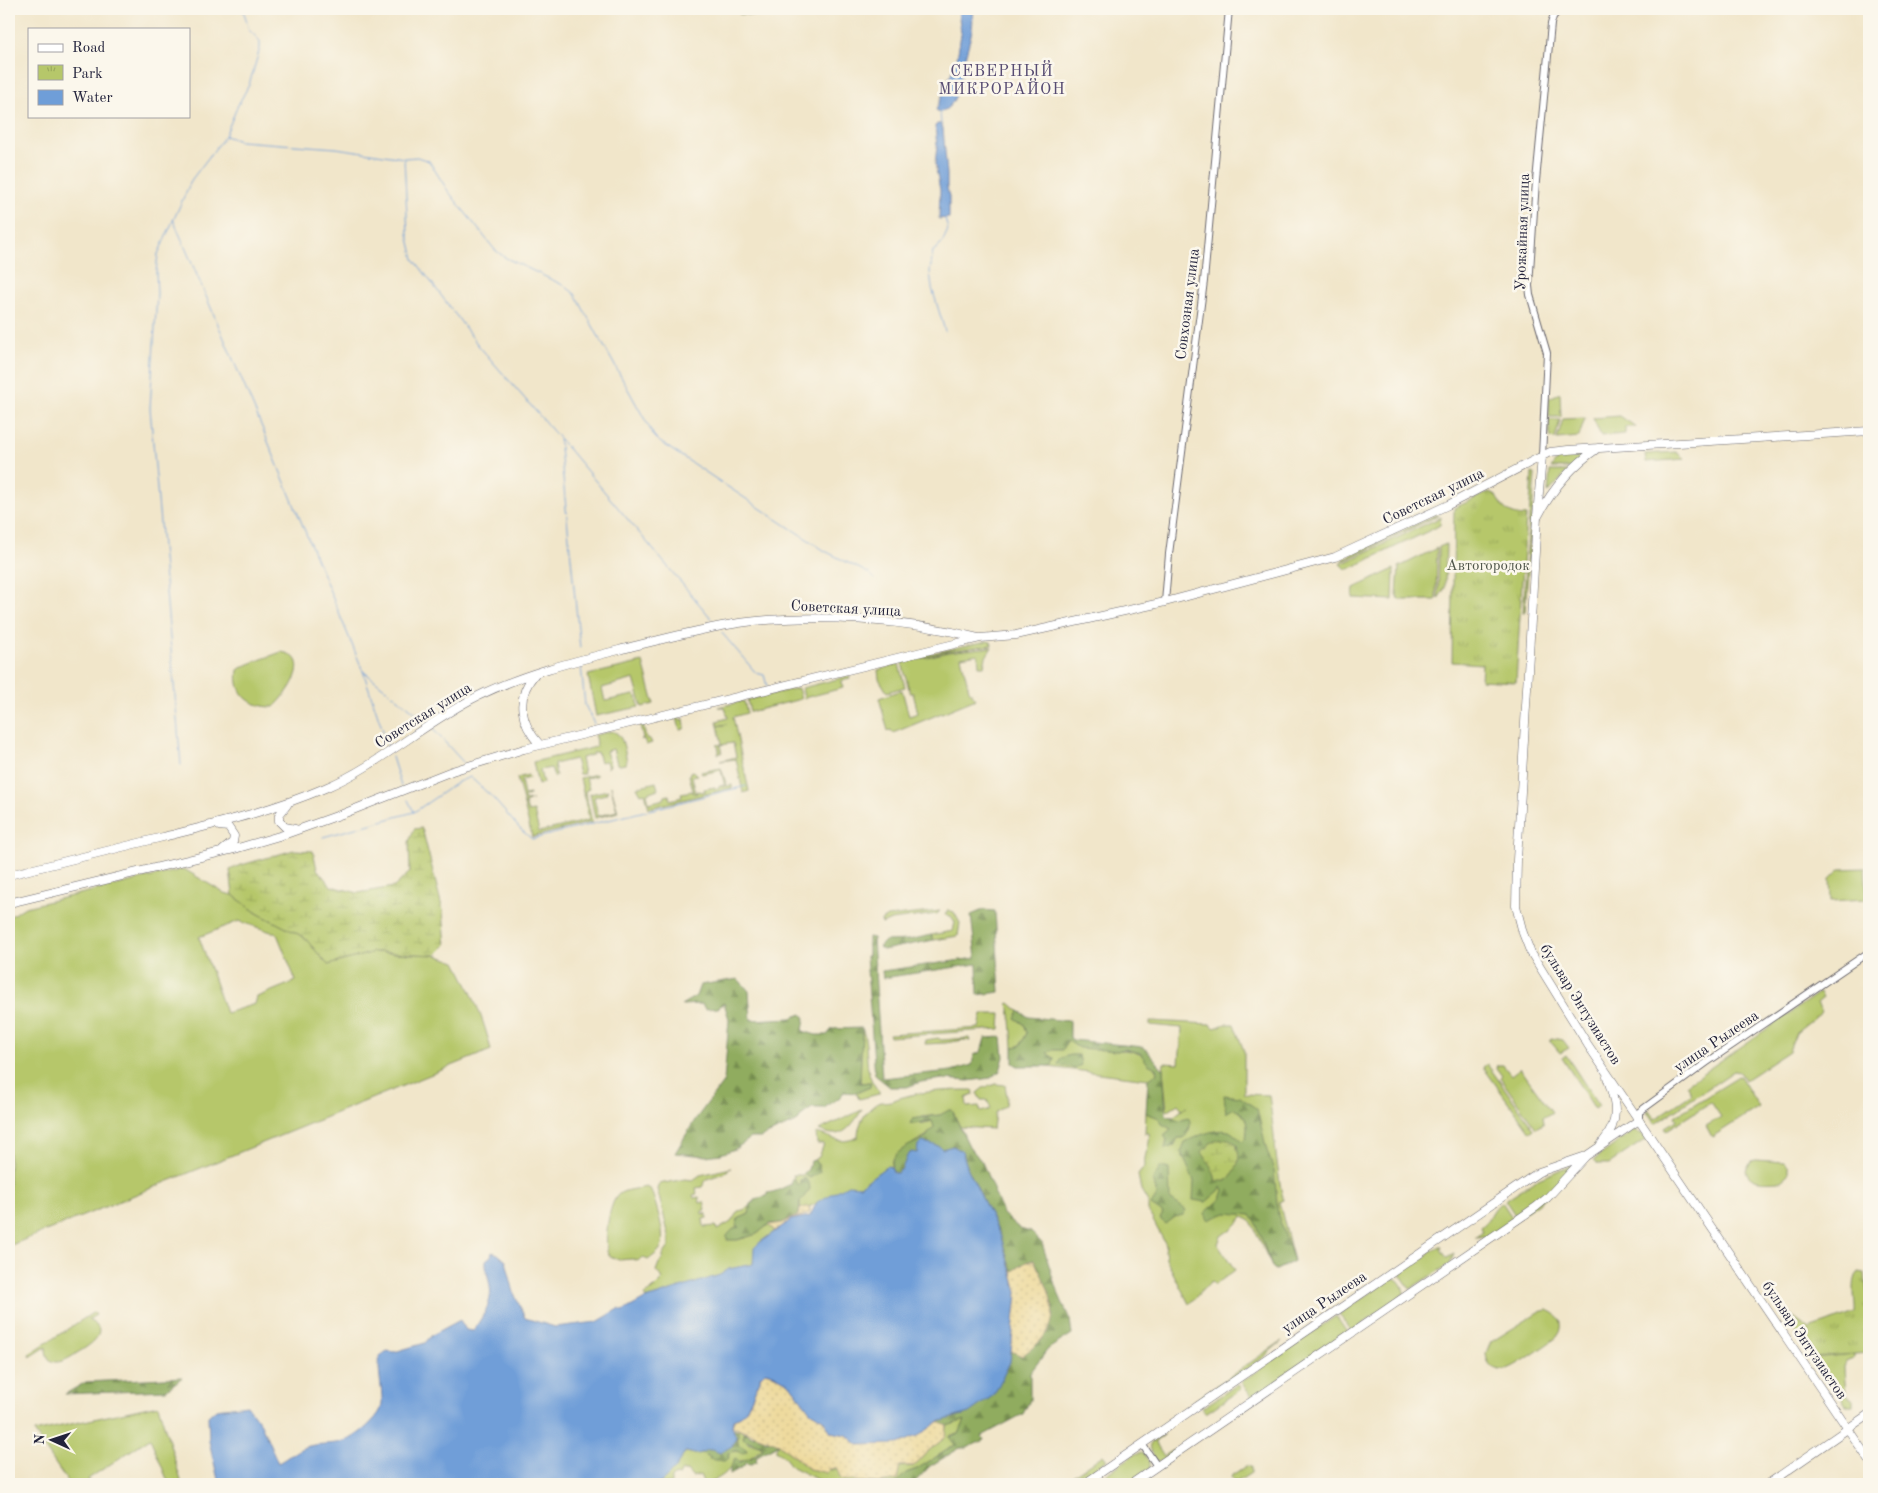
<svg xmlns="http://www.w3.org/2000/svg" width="1878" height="1493" font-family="'Old Standard TT',serif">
  <defs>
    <pattern id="forest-firs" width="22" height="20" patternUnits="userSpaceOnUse" patternTransform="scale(1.25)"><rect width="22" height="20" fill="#90ac5e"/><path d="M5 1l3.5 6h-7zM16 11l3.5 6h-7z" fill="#758c4f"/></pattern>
    <pattern id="wetland-marsh" width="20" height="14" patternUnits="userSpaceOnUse" patternTransform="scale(1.25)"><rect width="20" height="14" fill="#b6c76a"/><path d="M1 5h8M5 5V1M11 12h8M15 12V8" fill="none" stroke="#9cab5d"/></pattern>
    <pattern id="sand-dots" width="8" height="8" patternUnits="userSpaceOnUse" patternTransform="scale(1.25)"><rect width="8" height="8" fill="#eeda9e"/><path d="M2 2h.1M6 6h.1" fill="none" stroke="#ccbb89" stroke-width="1.8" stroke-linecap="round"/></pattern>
    <pattern id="park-tufts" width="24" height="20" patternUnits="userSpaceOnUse" patternTransform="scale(1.25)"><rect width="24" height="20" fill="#b6c76a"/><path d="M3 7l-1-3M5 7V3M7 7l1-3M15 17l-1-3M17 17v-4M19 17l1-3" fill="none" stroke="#9cab5d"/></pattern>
  </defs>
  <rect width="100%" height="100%" fill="#fbf7ec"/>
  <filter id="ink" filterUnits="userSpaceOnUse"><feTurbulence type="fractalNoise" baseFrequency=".02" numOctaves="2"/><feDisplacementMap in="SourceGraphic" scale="10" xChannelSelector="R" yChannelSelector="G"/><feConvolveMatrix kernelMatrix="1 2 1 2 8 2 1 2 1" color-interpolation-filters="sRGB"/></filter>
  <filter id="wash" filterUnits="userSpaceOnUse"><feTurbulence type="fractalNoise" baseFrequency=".0096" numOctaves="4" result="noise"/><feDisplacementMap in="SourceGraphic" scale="20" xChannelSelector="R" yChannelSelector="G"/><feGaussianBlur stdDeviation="1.12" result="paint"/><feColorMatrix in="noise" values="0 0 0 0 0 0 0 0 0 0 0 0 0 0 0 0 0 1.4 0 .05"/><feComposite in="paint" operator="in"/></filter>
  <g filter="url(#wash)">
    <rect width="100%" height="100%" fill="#f1e6ca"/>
    <path fill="#b6c76a" stroke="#6c7452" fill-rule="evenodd" d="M745,9H774L773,17L739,14Z
      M1560,393L1561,417H1549V398Z
      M1620,416L1636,427H1625V434L1601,436L1593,418Z
      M1585,418L1579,437L1557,439L1563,419Z
      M1549,420H1560L1555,439L1550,438L1549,434Z
      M1676,452L1685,459L1646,462L1645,454Z
      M1583,455L1572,468H1551L1559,457Z
      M1550,471H1568L1548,493Z
      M1532,473L1535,474L1525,611L1523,613Z
      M1435,515H1439L1341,562L1344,558Z
      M1441,517L1440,525L1435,528L1349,569H1346L1341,564Z
      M1446,544L1445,588L1438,599L1439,547Z
      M1437,548L1436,600H1399L1397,595L1399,567Z
      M1394,569L1393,600L1353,598L1354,588Z
      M987,641L991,642L992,645L948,651L902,662L903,659Z
      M992,647L986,657L984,666H979L978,654L961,657L969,690L976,699L893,733L891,730L888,731L879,698L902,690L909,716L918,713L913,693H910L902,663L948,652Z
      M281,652C316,657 287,695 274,707C251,707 234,695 238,670C243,665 271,656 281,652Z
      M643,662L654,704L642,707L634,679L602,688L605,701L634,695L637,697L639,707L596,716L588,675Z
      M899,664L905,687L887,692L879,679L878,670Z
      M849,676L850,679L841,681L843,688L804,698L802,688Z
      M798,688L801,699L750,712L747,700Z
      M744,701L747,713L733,717L749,791L743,793L736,759L720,761L736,757L733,743L720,745L722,753L718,754L719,751L718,747L716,745L722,744L718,726L727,724L718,726L717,721L728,718L725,707H718Z
      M679,716L680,720L684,719L685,726L684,729L680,730L677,718L643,725L646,738L650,739L652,743L646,745L644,739L640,740L643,738L640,725Z
      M612,731C624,734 624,750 627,761L625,764L619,765L617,764L613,749L606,751L610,765L608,768L606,761L600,762L597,752L592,753V755L581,758L584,774H579L575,759L554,764L556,776L554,777L551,768L540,770L543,783L538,785L533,762L596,747L595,735Z
      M721,768L727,786L732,785V788L649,808L645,793L641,794L637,787L656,782L658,789L647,793L649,803L664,799L665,796L669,795L670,800L682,797L681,793L692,791L694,794L689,775L690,772L693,771L698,775L692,776L696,794L697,791L705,792L704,789L715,787V789L719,788V786L723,785V787H725L721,770L702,774L701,772Z
      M596,774V776L586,778L589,789L585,791L592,822L532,837L517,778L528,775L529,778L521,780L524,795L530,794V795L524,797L525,801L532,800L525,803L528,812L534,811L539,832L589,820L580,778Z
      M611,786L618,812L595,818L590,794L608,790L606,794L594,797L598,816L617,811Z
      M1865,868L1867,899L1831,901L1830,879L1840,869Z
      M184,869L224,893L233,895L257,913L304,937L328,965L374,952L436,955L456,962C471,990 484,1019 491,1050L9,1246V917L25,907ZM239,921L277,934L296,981L257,997L255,1004L226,1013L199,937Z
      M948,910L954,912L960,923L958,936L934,940L931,935L953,931L955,922L951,916L945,915Z
      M940,911L937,914L891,920L882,924L881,921L887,917Z
      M1820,992L1823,998L1817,1003L1822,1012L1796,1033L1789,1051L1745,1080L1740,1072L1734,1071L1655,1124L1647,1111L1649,1110L1655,1119L1692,1094L1687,1084Z
      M1010,1003L1019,1011L1015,1018L1024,1024L1027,1033L1020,1046L1013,1047L1011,1019L1008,1004Z
      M982,1014H1001L1000,1029L890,1037L889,1034L979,1028Z
      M1150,1021L1210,1024L1215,1028L1225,1024H1234L1244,1051V1094L1269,1095C1274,1130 1276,1165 1283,1200L1279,1202L1294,1261L1276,1270L1272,1267L1251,1221L1243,1217L1235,1226L1221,1236L1218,1244L1235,1270L1215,1285L1211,1281L1189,1304L1166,1259L1165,1251L1166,1245L1148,1211V1202L1141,1190L1138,1175L1145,1166C1143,1153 1151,1148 1149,1133H1145L1146,1113L1173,1117L1187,1106L1182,1109L1178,1104L1167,1111L1163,1069L1164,1063L1179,1064L1182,1028L1150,1025Z
      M862,1028C871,1050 861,1072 879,1091V1094L859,1099L856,1093L870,1087V1082L860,1083Z
      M938,1038L941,1040L969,1038L970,1041L964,1040L945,1043L925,1044L926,1040Z
      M1551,1038L1563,1040L1569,1048L1560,1053L1550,1041Z
      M1068,1041L1117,1051C1130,1047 1155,1058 1157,1073L1148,1079L1048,1067L1052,1066L1047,1053Z
      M1566,1055L1599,1106L1595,1109L1562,1058Z
      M1487,1064L1534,1129L1530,1132L1483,1067Z
      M1497,1065H1503L1511,1075L1520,1068L1552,1112L1543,1118L1544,1123L1536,1128L1500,1078L1502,1076L1496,1068Z
      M1740,1076L1759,1107L1712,1137L1706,1126L1721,1117L1711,1102L1667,1130L1665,1127L1677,1120L1675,1116Z
      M996,1084L1005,1085L1007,1097L1006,1105L995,1113L993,1129L960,1127L952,1110L940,1115L922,1117L920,1124L933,1121L934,1127L926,1136L915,1142L892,1159L891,1167L887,1166L860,1186H848L811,1206L800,1209V1184L799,1186L791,1179L794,1178L793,1175H806L819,1166L814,1160L819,1157L824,1144H817L816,1133C835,1137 838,1146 858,1137C858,1124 865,1111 876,1104C881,1101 886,1102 891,1101C916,1091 945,1090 972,1090L974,1091L973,1095L966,1098L967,1107L979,1106L981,1112L991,1109L987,1100H981L977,1093L983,1088Z
      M862,1110C850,1128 842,1141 819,1130Z
      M1633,1131L1642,1134L1646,1139L1609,1164H1598L1594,1160Z
      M1756,1160L1784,1162L1789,1167V1174L1781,1181C1769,1181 1749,1185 1746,1170L1751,1161Z
      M1580,1161L1545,1198L1517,1218L1505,1200L1536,1180Z
      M731,1168L724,1173L707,1179L702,1187L696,1188L697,1194L693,1195L694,1198L699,1197L700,1203L704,1202L706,1210L702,1211V1214L706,1213L707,1218L703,1219L704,1227L716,1226L717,1230L731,1222L738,1211L743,1210L751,1206L749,1214L738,1219L737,1226L740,1228L737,1240L757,1234L768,1225L775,1231L759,1243L755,1248L753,1264L729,1269L720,1275L646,1299L644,1295L651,1291L663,1279L656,1271L659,1263L663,1259V1255L669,1247V1236L657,1189L659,1184L685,1179L693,1180L700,1175Z
      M646,1187L651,1190C656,1205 665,1231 662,1245C660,1252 653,1256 648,1260L642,1257L638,1261L632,1259L619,1260L608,1255C604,1242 608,1203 619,1194C626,1189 638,1189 646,1187Z
      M1502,1202L1514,1220L1488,1236L1475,1237L1483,1232L1481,1227C1492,1219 1491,1209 1502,1202Z
      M1440,1246H1442L1441,1249L1447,1258L1454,1254L1450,1264L1411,1288L1409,1287L1402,1277V1271Z
      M1392,1278C1399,1278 1404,1287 1404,1294L1351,1332L1339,1314Z
      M1547,1310C1561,1314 1566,1327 1556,1338C1546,1345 1515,1368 1504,1370C1493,1371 1486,1363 1486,1353L1491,1342L1539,1312Z
      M94,1312L96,1315L88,1320C113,1331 89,1346 77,1353C66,1361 46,1371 46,1347L30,1357L29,1354Z
      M1336,1316L1348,1334L1253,1399L1241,1382Z
      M1282,1341L1270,1351L1269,1354L1202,1400L1194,1401Z
      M1853,1354V1359L1846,1362L1844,1367L1846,1396L1853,1400V1405H1846L1813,1358Z
      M1238,1384L1241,1389L1206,1413L1202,1408Z
      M158,1405L182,1484H169L150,1438L88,1479L91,1484H69L34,1432Z
      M965,1420L959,1434L951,1435L955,1445L917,1469L906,1473L895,1484H826L792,1467L785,1458L776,1451V1448L779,1444L809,1469L837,1470L914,1466L927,1452L946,1437L947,1426Z
      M735,1429L747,1433L744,1434L747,1442L764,1448C753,1454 749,1463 734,1461C728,1474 720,1478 706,1484H704L700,1475L692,1477L687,1471H682L679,1476L676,1475L671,1478V1484H659C671,1475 678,1465 685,1452L695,1454L699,1452L724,1461C728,1454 733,1448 741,1453L747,1450L738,1444V1432Z
      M1164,1434V1435L1155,1442L1164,1456L1174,1450L1175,1451L1160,1461H1157C1144,1445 1149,1444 1164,1434Z
      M1142,1452L1150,1461V1468L1128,1484H1092L1135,1454Z
      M1103,1455L1107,1460L1072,1484H1061Z
      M1246,1466L1251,1467V1473L1237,1482H1234L1231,1478L1232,1475Z"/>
    <path fill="url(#forest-firs)" stroke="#59674c" fill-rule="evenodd" d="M983,910L995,911L1000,992L978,995L977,964L883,978L882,971L976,958L971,915Z
      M931,935L934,940L883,950L879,947L885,941L909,940Z
      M868,937L873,938L882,1078L951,1071L972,1065L974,1055L981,1052L985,1038L1002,1037L1004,1057L1000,1071L991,1078L968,1081L943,1079L921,1082L907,1087H890L875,1075L866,956H868Z
      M738,979L749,991L751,1020L791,1018L802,1014L805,1018L803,1031L816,1035H827L832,1029L862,1028L860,1083L871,1082L870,1087L856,1093L844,1092L839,1098L824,1108H812L802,1115L798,1121L760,1138H751L735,1149L721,1154L706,1156L675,1153L695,1120L724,1081L729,1019L724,1003L718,1008L705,1009L702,1004L681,1005L696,996L700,985Z
      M1019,1011L1029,1017L1070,1021V1038L1073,1040L1144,1047L1163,1069L1166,1115L1179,1120L1188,1117C1193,1125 1189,1131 1184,1138H1178L1174,1146L1165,1149L1167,1140L1164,1135L1171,1129L1162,1124L1159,1118L1146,1113L1148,1079L1157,1073L1156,1068L1148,1064L1140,1053L1124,1049L1117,1051L1079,1048L1068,1041L1062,1050H1051L1047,1053L1054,1058L1052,1066H1018L1013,1063V1047L1020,1046L1027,1033L1024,1024L1015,1018Z
      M1070,1055H1079L1081,1065L1075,1068L1058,1065L1061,1058Z
      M1224,1095L1240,1097L1257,1109L1267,1151L1274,1170L1278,1215L1294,1261L1276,1270L1272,1267L1256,1223L1251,1215L1226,1213L1208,1220L1205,1213L1221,1199L1224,1190L1221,1187V1189L1206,1202L1193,1200L1194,1181L1181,1152L1185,1142C1197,1136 1215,1128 1229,1131C1233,1133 1238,1138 1242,1141L1246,1138C1248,1124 1248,1116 1234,1108L1226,1113ZM1231,1141L1237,1145C1239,1163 1239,1168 1226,1181L1216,1180L1207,1148Z
      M949,1110H952L969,1146L982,1162L1003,1214L1020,1229L1031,1232L1042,1243L1056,1288L1070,1320L1072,1334L1048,1349L1030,1373V1400L1023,1414L982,1436L984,1440L967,1448H960L930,1466L913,1484H895L906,1473L917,1469L955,1445L949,1437L959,1434L965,1420L947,1426L938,1422L969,1413L1010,1362L1011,1351L1022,1356L1053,1310L1034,1260L1026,1262L1012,1272L1001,1237L968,1169L962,1151L953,1146L942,1149H918L917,1153L907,1157L902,1170L897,1173L892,1171C887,1151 913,1145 926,1137C929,1134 931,1130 934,1127L932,1121L910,1124L912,1119L940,1115Z
      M814,1160L819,1166L820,1172L810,1178L803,1174L808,1169L811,1161Z
      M1161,1167L1169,1169L1170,1199L1186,1210L1183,1215L1175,1217L1166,1224L1160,1219L1163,1213L1151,1205L1157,1195L1153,1179Z
      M805,1178L809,1182L810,1189L800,1202L799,1215L782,1223L769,1224L757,1234L737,1240H727V1236C730,1232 733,1228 739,1227L736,1226L738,1219L749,1214L751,1204L754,1202V1199L767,1196V1193C777,1192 783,1187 792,1184L791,1181L794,1180L799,1186L800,1184V1180Z
      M183,1377L166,1390L65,1394L86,1382Z
      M733,1429H735L740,1436L737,1438L738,1444L747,1450L746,1452L741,1453C736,1450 734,1450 728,1454L729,1458L724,1461L709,1459L710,1457L699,1452L704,1449H712L736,1437Z
      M747,1433L752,1436L757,1435L759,1438L763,1437L765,1441L774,1440L779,1444L757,1456L756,1462L751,1464L745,1463L744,1466L730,1474V1468L735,1459L740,1462L755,1456L764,1448C758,1443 749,1443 743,1438L744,1434Z"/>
    <path fill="url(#wetland-marsh)" stroke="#6c7452" d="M422,828L443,911L446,945L436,955L374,952L328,965L304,937L257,913L233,895L230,870L238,866L294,850L313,851L317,869L331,886L358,893L394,887L410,872L409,842L414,829Z
      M1220,1139L1222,1141C1228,1136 1232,1141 1237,1145V1149C1242,1161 1235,1173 1226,1181H1216C1214,1169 1207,1161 1202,1152L1204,1149L1207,1148L1210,1143Z"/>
    <path fill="url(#sand-dots)" stroke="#887e6c" d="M809,1206L810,1210L809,1213L791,1220L775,1231L768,1225L782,1223L799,1215L800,1209Z
      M1034,1260C1044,1279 1062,1312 1047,1332C1041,1342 1031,1349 1022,1356L1011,1351L1017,1292L1012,1272L1026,1262Z
      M764,1372L773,1374L789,1383L810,1410L823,1419L831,1432L847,1435L858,1445L920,1435L938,1422L947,1426L946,1437L927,1452L914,1466H900L897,1480L879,1483L841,1480L837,1469H829L827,1473L809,1469L779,1444L732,1426L735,1417C750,1413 753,1392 760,1380V1377Z"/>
    <path fill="url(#park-tufts)" stroke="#6c7452" d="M1489,492L1495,494C1502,509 1510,516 1526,516L1516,682L1481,680L1482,664L1452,662L1454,508Z
      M1859,1272L1865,1273L1869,1317V1353L1813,1357L1784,1316L1785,1314L1788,1313L1810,1329L1855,1313C1856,1302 1850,1280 1859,1272Z"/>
    <path fill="#6f9ed8" stroke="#48608a" d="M958,9H972C975,28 969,41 965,58C960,74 960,106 940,112L936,110L957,59L961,34Z
      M937,124H941L943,128L947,174V187L949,197V218L939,219L940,190L935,164L937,146L935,126Z
      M923,1142L939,1146L942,1149L953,1146L962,1151L968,1169L1001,1237L1017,1292L1010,1362L994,1395L969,1413L938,1422L920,1435L898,1444L858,1445L847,1435L831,1432L823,1419L810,1411L789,1383L773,1374L765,1372L760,1377V1380L746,1410L741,1416L733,1419L732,1426L736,1437L732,1446L720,1453C703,1445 705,1455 694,1454C691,1453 688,1452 685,1452C678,1465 671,1475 659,1484H219L209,1441L208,1416L216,1409L247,1405L261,1424L278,1463C288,1458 298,1448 309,1446C321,1443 336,1445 347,1440C357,1437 377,1419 381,1409C385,1396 376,1369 380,1356L387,1351L394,1352L425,1343L432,1335L460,1320L466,1330L473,1331C481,1318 493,1304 490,1287C489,1278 485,1269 486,1260L491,1256L492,1252L498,1254L506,1261L514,1293L525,1318L555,1327L597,1322L619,1309L623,1311L643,1300L720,1275L729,1269L753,1264L754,1248L759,1243L791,1220L810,1216L817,1202L848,1185L860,1186L887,1166L891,1167L893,1173H897L902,1169L907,1156L911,1152L917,1153L918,1145Z"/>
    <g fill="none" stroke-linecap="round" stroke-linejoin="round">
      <path stroke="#6f9ed8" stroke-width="1" d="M940,111L941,124
        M225,136L240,141L336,148L404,158L408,234L414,259L478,345L559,438L580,648
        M405,158L417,157L429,161L448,191L495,250L506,258L565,286L575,294L654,436L660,442L825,551L870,574L875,579
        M173,219L264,432L363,671L425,720
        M945,331L932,288L930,272L933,251L941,245L948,230L945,218
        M560,439L711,618
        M722,633L756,673L764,675L767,686
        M581,666L585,705L594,724
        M363,671L388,746
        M432,728L463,762
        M392,757L401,786
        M181,765L150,408L157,294L156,272L158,254L192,179L225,136L238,105L249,85L260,48V41L249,30L243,9
        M414,812L458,782L470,777L492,797L520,829L532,839L746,786
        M323,837L414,812L408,800"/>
    </g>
  </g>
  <g filter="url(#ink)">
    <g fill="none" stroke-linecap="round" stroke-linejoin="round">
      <g stroke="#6a676d" stroke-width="8">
        <path id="minor" d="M1542,456L1547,353L1530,295L1529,286L1536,181L1551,24L1553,17L1559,9
          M1165,602L1169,554L1204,281L1229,9
          M1639,1120V1112L1706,1063L1869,952
          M1142,1444L1157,1466"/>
      </g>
      <g stroke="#6a676d" stroke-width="9">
        <path id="major" d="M1542,456L1537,517L1517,860L1516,906L1523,933L1530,951L1588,1045L1869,1460
          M1538,516C1552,490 1573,465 1598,448
          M535,674C515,697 520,723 540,745
          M287,805L279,815V821L285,827L295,829
          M219,826L228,827L234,836L233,842L223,850
          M9,875C60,862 112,850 163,837C219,823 271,811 325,788C380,765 425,722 478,696C523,674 571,662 619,650C659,640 699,629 739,623C815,613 905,619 979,638
          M9,903L238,848L286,834L345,813L452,771L524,749L950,645L980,638L1016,635L1165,602L1335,557L1448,505L1550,452L1568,450L1869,431
          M1602,1143C1621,1120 1616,1103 1607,1077
          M1084,1484L1530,1178L1539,1172L1586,1156L1639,1120
          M1131,1484L1536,1207L1547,1198L1585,1157
          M1768,1484L1869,1414"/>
      </g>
      <use href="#minor" stroke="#fff" stroke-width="6"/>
      <use href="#major" stroke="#fff" stroke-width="8"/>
    </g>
  </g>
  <g text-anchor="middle" stroke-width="5" stroke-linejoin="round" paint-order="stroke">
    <g font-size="15" fill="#22223b" stroke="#fbf7ec">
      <text transform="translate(1522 232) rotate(-88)" y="5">Урожайная улица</text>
      <text transform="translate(1187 304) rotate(-83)" y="5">Совхозная улица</text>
      <text transform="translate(1433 496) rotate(-26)" y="5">Советская улица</text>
      <text transform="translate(846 608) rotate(3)" y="5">Советская улица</text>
      <text transform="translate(423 715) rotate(-32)" y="5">Советская улица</text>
      <text transform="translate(1581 1004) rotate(58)" y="5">бульвар Энтузиастов</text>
      <text transform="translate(1716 1041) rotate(-34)" y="5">улица Рылеева</text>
      <text transform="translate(1324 1302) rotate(-34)" y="5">улица Рылеева</text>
      <text transform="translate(1805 1340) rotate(56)" y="5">бульвар Энтузиастов</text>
    </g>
    <g font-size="15" fill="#4e5449" stroke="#fbf7ec">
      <text x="1488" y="570">Автогородок</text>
    </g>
    <g font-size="16" letter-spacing="1" fill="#584d73" stroke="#fbf7ec">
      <text x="1002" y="76">СЕВЕРНЫЙ<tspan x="1002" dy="18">МИКРОРАЙОН</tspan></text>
    </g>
  </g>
  <rect width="1878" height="1493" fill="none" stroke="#fbf7ec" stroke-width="30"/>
  <rect x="28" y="28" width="162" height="90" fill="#fbf7ec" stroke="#a4a2a5"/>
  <rect x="38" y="44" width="25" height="8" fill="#ffffff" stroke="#a4a2a5"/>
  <text x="72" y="52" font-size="15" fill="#22223b">Road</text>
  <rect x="38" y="65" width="25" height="15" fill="url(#park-tufts)" stroke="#a4a2a5"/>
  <text x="72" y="78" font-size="15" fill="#22223b">Park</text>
  <rect x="38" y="90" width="25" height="15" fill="#6f9ed8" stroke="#a4a2a5"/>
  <text x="72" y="102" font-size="15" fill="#22223b">Water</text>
  <g transform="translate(52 1440) rotate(273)" stroke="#fbf7ec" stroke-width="4" paint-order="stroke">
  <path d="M0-4L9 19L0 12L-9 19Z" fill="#22223b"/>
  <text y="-8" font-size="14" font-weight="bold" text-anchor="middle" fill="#22223b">N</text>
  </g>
</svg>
